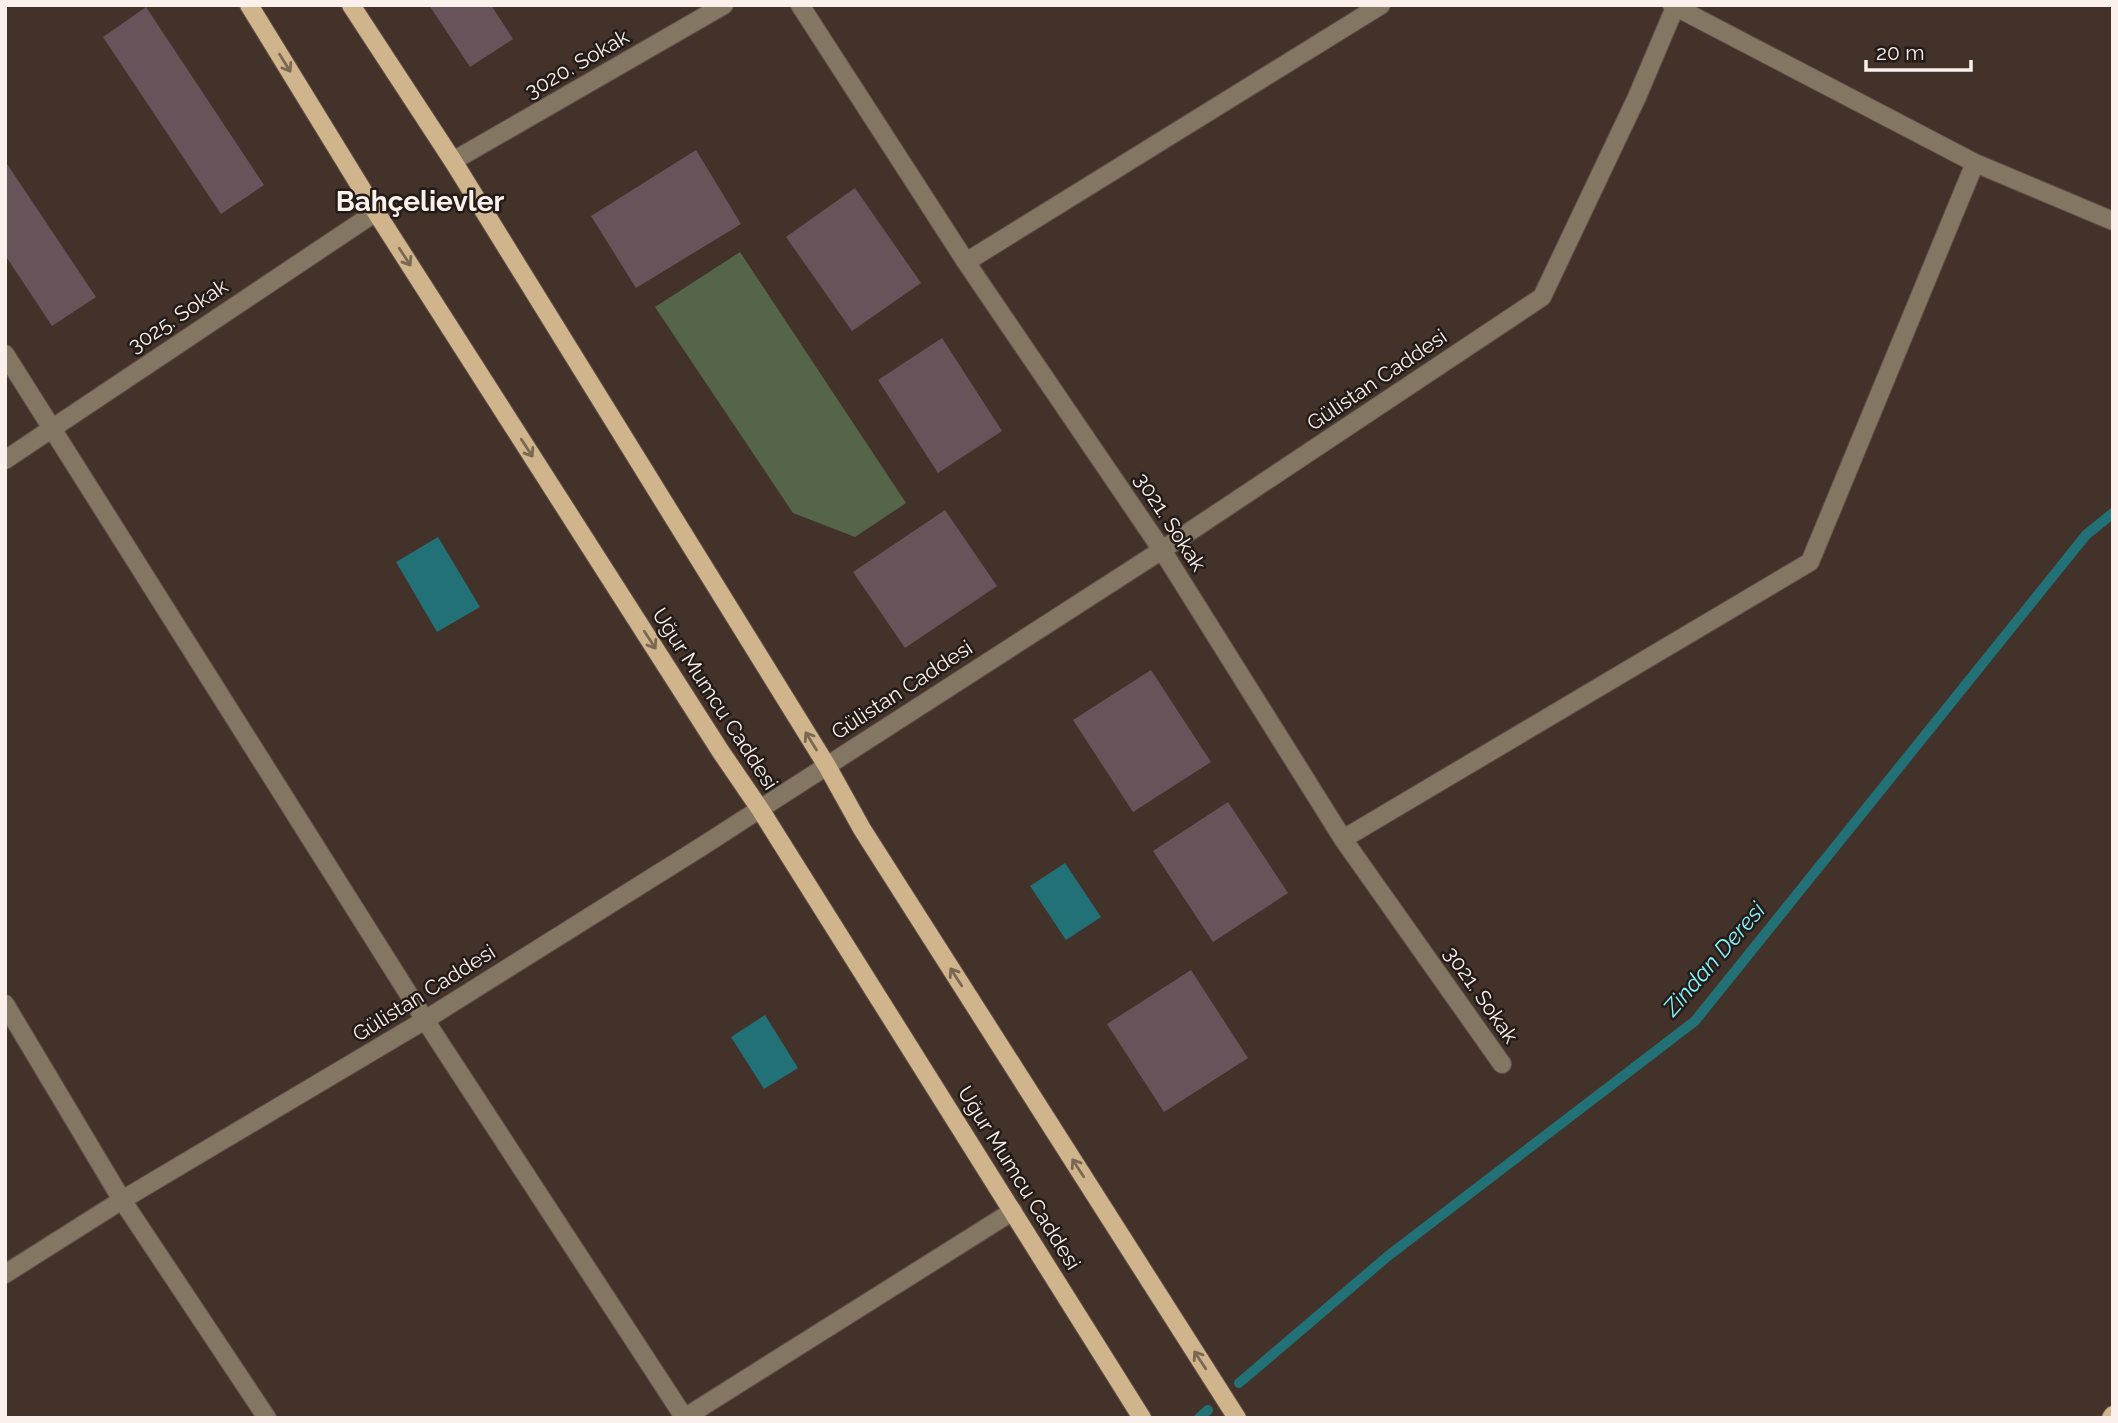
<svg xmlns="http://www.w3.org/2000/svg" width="2118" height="1423" font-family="Raleway,sans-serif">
  <rect width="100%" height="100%" fill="#423229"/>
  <path fill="#546549" d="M740,252L906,503L855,537L793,513L655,307Z"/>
  <path fill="#217177" d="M438,537L480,607L437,632L396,562Z
    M1065,863L1101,917L1066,940L1030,886Z
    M765,1015L798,1068L764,1089L731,1037Z"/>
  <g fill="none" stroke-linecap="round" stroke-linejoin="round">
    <path stroke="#217177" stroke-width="10" d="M1239,1383L1388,1256L1695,1021L2086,535L2113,513
      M1199,1418L1208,1410"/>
  </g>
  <path fill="#67545a" d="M429,5H491L513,39L470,67Z
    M146,7L264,185L221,214L103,37Z
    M696,150L741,224L636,288L591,216Z
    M5,161L96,297L52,326L5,255Z
    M855,188L921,283L852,331L786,237Z
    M942,338L1002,431L938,473L878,380Z
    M945,510L997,586L905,648L853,572Z
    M1151,670L1211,762L1133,812L1073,720Z
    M1228,802L1288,893L1213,942L1153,851Z
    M1191,970L1248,1058L1164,1112L1107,1024Z"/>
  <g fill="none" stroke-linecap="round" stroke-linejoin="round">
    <g stroke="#605048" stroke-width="20">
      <path id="minor" d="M800,5L966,262L1162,550L1343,839L1502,1064
        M1672,5L1975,163L2113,221
        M453,161L724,5
        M966,262L1381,5
        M5,354L425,1020L684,1417
        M5,460L376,212
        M1343,839L1810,562L1975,163
        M5,1004L122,1200L267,1418
        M5,1274L122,1200L425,1020L701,847L1162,550L1542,297L1637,97L1676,5
        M684,1418L1013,1211"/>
    </g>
    <g stroke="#605048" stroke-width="20">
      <path id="major" d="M249,5L376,212L721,752L760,809L1142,1418
        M351,5L453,161L827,766L862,829L1237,1418
        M2111,1418L2113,1415"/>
    </g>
    <use href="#minor" stroke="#837662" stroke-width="18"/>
    <use href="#major" stroke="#d0b48b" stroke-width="18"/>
  </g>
  <defs><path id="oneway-shaft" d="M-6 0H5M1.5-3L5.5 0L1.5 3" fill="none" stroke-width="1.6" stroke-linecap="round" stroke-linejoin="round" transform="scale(1.75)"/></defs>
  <g stroke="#7a6852">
    <use href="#oneway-shaft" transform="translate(285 63) rotate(58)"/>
    <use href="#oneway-shaft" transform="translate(405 257) rotate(57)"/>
    <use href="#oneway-shaft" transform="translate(527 448) rotate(57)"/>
    <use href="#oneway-shaft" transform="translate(650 640) rotate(57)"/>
    <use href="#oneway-shaft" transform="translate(811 741) rotate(-122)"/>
    <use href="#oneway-shaft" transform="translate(956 977) rotate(-123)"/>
    <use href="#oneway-shaft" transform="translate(1078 1168) rotate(-123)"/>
    <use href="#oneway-shaft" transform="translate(1200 1360) rotate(-123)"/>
  </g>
  <g text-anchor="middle" stroke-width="5" stroke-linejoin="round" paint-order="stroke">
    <g font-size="21" fill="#fbf0eb" stroke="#231b18">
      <text transform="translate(577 64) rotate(-30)" y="7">3020. Sokak</text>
      <text transform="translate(178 316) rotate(-34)" y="7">3025. Sokak</text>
      <text transform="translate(1377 380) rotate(-34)" y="7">Gülistan Caddesi</text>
      <text transform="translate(1170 522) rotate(57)" y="7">3021. Sokak</text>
      <text transform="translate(902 690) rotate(-33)" y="7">Gülistan Caddesi</text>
      <text transform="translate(715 699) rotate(57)" y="7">Uğur Mumcu Caddesi</text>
      <text transform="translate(424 993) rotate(-32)" y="7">Gülistan Caddesi</text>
      <text transform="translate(1481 995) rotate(55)" y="7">3021. Sokak</text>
      <text transform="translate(1019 1178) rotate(58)" y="7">Uğur Mumcu Caddesi</text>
    </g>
    <g font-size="23" font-style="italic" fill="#83f5fe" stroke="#231b18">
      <text transform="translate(1714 959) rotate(-49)" y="8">Zindan Deresi</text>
    </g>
    <g font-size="28" font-weight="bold" fill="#fbf0eb" stroke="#231b18">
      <text x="420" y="211">Bahçelievler</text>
    </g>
  </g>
  <rect width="2118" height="1423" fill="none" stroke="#fbf0eb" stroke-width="14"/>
  <path d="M1866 60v10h105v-10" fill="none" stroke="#fbf0eb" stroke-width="3.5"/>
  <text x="1876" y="60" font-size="21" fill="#fbf0eb" stroke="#231b18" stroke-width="5" paint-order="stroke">20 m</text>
</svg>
